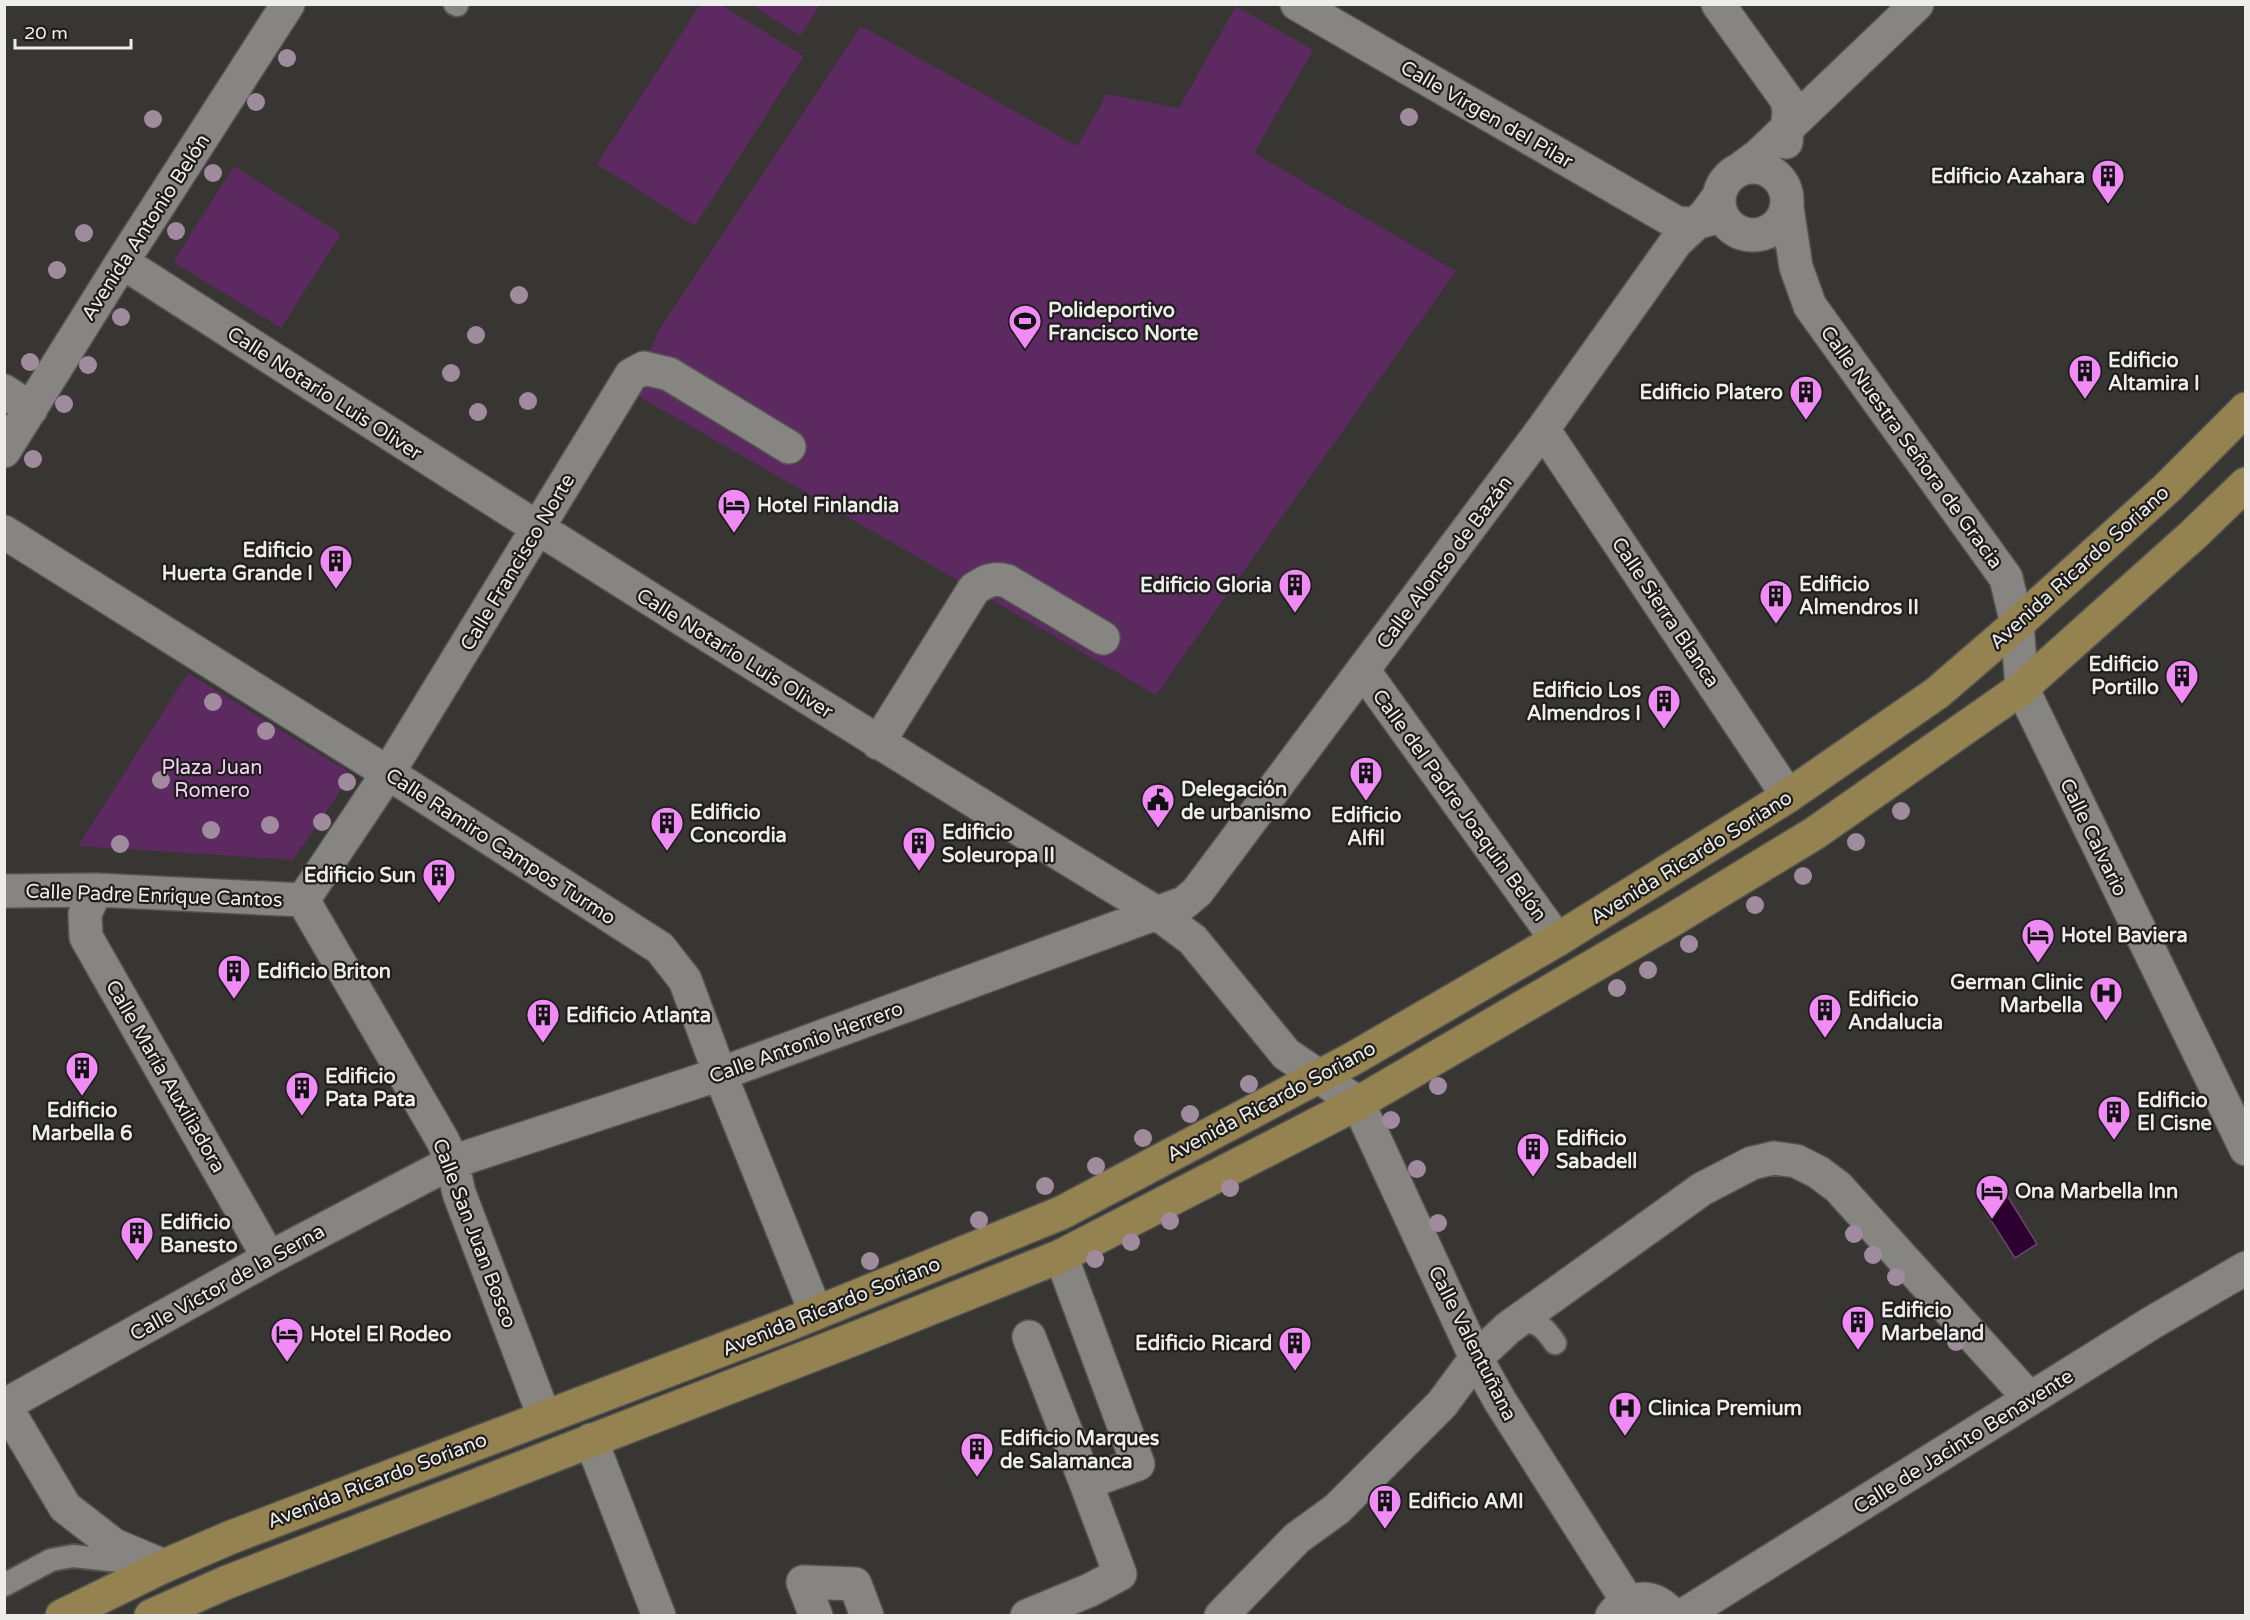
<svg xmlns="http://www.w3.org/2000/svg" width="2250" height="1620" font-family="'Varela Round',sans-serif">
  <rect width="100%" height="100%" fill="#373633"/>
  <path fill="#5c2960" d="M757,4H820V5L800,36L755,7Z
    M700,5H721L804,56L695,226L597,164Z
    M1236,6L1313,50L1254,153L1456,271L1156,695L635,394L657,333L861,26L1077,146L1107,94L1179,108Z
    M234,166L341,234L281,328L173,262Z
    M188,673L352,774L293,860L78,846Z"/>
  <path fill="#2e0032" stroke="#67476a" stroke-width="1.5" d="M2008,1197L2037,1244L2015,1258L1985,1211Z"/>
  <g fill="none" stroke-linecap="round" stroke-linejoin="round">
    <g stroke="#545351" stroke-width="26">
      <path id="service" d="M455,4L457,5
        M1519,1320C1538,1321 1545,1328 1555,1343
        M4,1585L51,1560L73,1556L139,1563"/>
    </g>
    <g stroke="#545351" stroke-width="36">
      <path id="pedestrian" d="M1363,670L1557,940
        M1029,1337L1086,1483
        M816,1616L803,1582L855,1584L867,1616
        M1027,1616L1090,1590L1120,1574L1086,1483L1138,1464L1061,1256"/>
    </g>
    <g stroke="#545351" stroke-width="36">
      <path id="minor" d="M1297,4L1677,223L1692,224L1710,219
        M1718,4L1787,100L1789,111L1786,142
        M1719 201a34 34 0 1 1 68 0a34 34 0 1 1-68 0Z
        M1739,170L1759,155L1917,4
        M1787,208L1796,267L1810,306L2006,578L2017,624L2022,688L2246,1149
        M122,262C465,483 808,701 1157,913L1193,940L1286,1054L1358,1103L1476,1358L1500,1401L1628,1602
        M4,391L31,409
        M1543,429L1788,796
        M4,451L122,262L288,4
        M4,532L388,773L660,948L685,980L720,1074L816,1313
        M878,743L974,589C986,581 993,577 1007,581L1103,638
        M96,890L85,914L86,937L269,1258
        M4,891L96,890L303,900
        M303,900L388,773L631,375L644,368L669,374L789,447
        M303,900L443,1141L452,1162L459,1193L544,1416
        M4,1404L65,1507L114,1545L164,1566
        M5,1405L269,1258L452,1162L720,1074L1184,903L1197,892L1543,429L1676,242L1706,214L1719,196
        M591,1440L659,1616
        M1221,1616L1297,1538L1337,1509L1442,1404L1476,1358L1508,1328L1702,1189L1752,1163L1774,1158L1796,1161L1818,1172L1838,1187L2030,1399
        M1612,1616C1627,1594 1657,1593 1672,1616
        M1682,1616L2153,1322L2246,1268"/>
    </g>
    <g stroke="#545351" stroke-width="36">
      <path id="primary" d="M62,1616L164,1566L229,1538L789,1324L1061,1213L1354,1058L1557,940L1788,796L1937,693L2017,624L2167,488L2246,409
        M151,1616L225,1583L856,1338L1061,1256L1358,1103L1672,920L1815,833L2022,688L2193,535L2246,484"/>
    </g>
    <use href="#service" stroke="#868582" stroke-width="22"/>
    <use href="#pedestrian" stroke="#868582" stroke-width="33"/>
    <use href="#minor" stroke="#868582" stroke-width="33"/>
    <use href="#primary" stroke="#948250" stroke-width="33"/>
  </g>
  <g fill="#a08b9e">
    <circle cx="287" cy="58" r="9"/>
    <circle cx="256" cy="102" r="9"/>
    <circle cx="1409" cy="117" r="9"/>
    <circle cx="153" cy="119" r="9"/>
    <circle cx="213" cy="173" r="9"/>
    <circle cx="176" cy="231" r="9"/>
    <circle cx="84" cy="233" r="9"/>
    <circle cx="57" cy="270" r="9"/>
    <circle cx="519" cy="295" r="9"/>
    <circle cx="121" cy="317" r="9"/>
    <circle cx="476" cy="335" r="9"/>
    <circle cx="30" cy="362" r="9"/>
    <circle cx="88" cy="365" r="9"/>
    <circle cx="451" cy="373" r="9"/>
    <circle cx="528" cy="401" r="9"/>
    <circle cx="64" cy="404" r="9"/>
    <circle cx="478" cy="412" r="9"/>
    <circle cx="33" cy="459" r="9"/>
    <circle cx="213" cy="702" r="9"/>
    <circle cx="266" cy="731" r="9"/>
    <circle cx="161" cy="780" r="9"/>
    <circle cx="347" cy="782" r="9"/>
    <circle cx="1901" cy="811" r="9"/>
    <circle cx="322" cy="822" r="9"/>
    <circle cx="270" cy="825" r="9"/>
    <circle cx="211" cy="830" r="9"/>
    <circle cx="1856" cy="842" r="9"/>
    <circle cx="120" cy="844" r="9"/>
    <circle cx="1803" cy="876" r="9"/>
    <circle cx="1755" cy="905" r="9"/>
    <circle cx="1689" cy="944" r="9"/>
    <circle cx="1648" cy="970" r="9"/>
    <circle cx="1617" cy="988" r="9"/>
    <circle cx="1249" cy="1084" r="9"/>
    <circle cx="1438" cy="1086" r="9"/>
    <circle cx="1190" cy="1114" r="9"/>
    <circle cx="1391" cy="1120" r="9"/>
    <circle cx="1143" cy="1138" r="9"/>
    <circle cx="1096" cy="1166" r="9"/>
    <circle cx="1417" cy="1169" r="9"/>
    <circle cx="1045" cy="1186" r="9"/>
    <circle cx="1230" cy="1188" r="9"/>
    <circle cx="979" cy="1220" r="9"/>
    <circle cx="1170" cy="1221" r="9"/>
    <circle cx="1438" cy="1223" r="9"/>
    <circle cx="1854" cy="1234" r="9"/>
    <circle cx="1131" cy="1242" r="9"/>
    <circle cx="1873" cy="1255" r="9"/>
    <circle cx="1095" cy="1259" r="9"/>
    <circle cx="870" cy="1261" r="9"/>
    <circle cx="1896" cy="1277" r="9"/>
    <circle cx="1956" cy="1342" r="9"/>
  </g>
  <defs>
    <g id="building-pin" transform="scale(1.725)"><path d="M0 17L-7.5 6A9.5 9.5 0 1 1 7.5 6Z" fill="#f08bf6" stroke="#1e1d1c"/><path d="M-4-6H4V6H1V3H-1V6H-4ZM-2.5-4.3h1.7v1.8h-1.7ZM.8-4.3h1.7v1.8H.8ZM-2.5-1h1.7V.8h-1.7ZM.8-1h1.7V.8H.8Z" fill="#111"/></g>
    <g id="stadium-pin" transform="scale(1.725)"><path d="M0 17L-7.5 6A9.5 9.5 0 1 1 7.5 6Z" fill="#f08bf6" stroke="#1e1d1c"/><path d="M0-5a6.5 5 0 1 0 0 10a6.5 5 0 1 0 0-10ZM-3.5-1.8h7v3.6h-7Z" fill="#111"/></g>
    <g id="hotel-pin" transform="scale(1.725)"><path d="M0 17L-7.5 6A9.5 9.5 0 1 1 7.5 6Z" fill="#f08bf6" stroke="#1e1d1c"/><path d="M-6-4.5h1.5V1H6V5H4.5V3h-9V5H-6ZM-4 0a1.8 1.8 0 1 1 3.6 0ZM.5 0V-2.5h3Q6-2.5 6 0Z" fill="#111"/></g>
    <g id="civic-pin" transform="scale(1.725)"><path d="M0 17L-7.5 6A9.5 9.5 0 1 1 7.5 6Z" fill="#f08bf6" stroke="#1e1d1c"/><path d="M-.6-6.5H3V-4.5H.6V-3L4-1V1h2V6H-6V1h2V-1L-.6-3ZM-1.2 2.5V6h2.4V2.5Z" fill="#111"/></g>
    <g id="hospital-pin" transform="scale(1.725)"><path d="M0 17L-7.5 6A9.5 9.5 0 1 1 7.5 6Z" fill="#f08bf6" stroke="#1e1d1c"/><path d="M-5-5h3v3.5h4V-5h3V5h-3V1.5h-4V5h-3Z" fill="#111"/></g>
  </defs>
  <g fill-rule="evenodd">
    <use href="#building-pin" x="2108" y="176"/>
    <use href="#stadium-pin" x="1025" y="321"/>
    <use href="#building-pin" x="2085" y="371"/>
    <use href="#building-pin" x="1806" y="392"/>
    <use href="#hotel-pin" x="734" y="505"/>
    <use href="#building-pin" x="336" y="561"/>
    <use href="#building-pin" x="1295" y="585"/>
    <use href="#building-pin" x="1776" y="596"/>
    <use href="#building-pin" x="2182" y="676"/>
    <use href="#building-pin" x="1664" y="701"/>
    <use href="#building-pin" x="1366" y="773"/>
    <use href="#civic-pin" x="1158" y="800"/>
    <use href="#building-pin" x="667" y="823"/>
    <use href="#building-pin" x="919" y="843"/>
    <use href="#building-pin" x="439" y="875"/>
    <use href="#hotel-pin" x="2038" y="935"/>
    <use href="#building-pin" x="234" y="971"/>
    <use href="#hospital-pin" x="2106" y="993"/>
    <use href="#building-pin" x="1825" y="1010"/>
    <use href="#building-pin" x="543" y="1015"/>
    <use href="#building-pin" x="82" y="1068"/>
    <use href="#building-pin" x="302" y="1088"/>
    <use href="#building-pin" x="2114" y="1112"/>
    <use href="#building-pin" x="1533" y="1149"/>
    <use href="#hotel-pin" x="1992" y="1191"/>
    <use href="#building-pin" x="137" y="1233"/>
    <use href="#building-pin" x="1858" y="1322"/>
    <use href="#hotel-pin" x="287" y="1334"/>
    <use href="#building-pin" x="1295" y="1343"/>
    <use href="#hospital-pin" x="1625" y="1408"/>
    <use href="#building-pin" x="977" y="1449"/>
    <use href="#building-pin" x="1385" y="1501"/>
  </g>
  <g text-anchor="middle" stroke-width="4.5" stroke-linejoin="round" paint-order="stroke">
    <g font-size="20" fill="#ededeb" stroke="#1e1d1c">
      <text transform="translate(1487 114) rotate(30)" y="7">Calle Virgen del Pilar</text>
      <text transform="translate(145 227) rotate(-57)" y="7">Avenida Antonio Belón</text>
      <text transform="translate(325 393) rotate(33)" y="7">Calle Notario Luis Oliver</text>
      <text transform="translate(1912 447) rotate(54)" y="7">Calle Nuestra Señora de Gracia</text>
      <text transform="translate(517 562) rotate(-59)" y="7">Calle Francisco Norte</text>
      <text transform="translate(1444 562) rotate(-53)" y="7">Calle Alonso de Bazán</text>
      <text transform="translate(2079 567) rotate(-42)" y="7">Avenida Ricardo Soriano</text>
      <text transform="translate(1666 612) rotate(56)" y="7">Calle Sierra Blanca</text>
      <text transform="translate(735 653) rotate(32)" y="7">Calle Notario Luis Oliver</text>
      <text transform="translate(1460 805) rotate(54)" y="7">Calle del Padre Joaquin Belón</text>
      <text transform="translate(2094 837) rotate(64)" y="7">Calle Calvario</text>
      <text transform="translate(501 846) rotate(33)" y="7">Calle Ramiro Campos Turmo</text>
      <text transform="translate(1691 857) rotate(-32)" y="7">Avenida Ricardo Soriano</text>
      <text transform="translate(154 895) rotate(2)" y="7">Calle Padre Enrique Cantos</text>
      <text transform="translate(806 1042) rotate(-20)" y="7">Calle Antonio Herrero</text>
      <text transform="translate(166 1076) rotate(60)" y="7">Calle María Auxiliadora</text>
      <text transform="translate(1271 1101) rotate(-28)" y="7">Avenida Ricardo Soriano</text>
      <text transform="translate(475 1233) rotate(69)" y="7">Calle San Juan Bosco</text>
      <text transform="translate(227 1282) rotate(-29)" y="7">Calle Victor de la Serna</text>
      <text transform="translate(831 1306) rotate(-22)" y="7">Avenida Ricardo Soriano</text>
      <text transform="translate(1473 1343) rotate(63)" y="7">Calle Valentuñana</text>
      <text transform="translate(1963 1441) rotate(-32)" y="7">Calle de Jacinto Benavente</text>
      <text transform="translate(377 1480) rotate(-21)" y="7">Avenida Ricardo Soriano</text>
    </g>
    <g font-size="20" font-weight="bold" fill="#ededeb" stroke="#1e1d1c" text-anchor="start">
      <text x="2085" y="183" text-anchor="end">Edificio Azahara</text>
      <text x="1048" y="317">Polideportivo<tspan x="1048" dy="23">Francisco Norte</tspan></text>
      <text x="2108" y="367">Edificio<tspan x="2108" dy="23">Altamira I</tspan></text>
      <text x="1783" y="399" text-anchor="end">Edificio Platero</text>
      <text x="757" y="512">Hotel Finlandia</text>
      <text x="313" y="557" text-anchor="end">Edificio<tspan x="313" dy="23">Huerta Grande I</tspan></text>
      <text x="1799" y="591">Edificio<tspan x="1799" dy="23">Almendros II</tspan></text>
      <text x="1272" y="592" text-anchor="end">Edificio Gloria</text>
      <text x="2159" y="671" text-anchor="end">Edificio<tspan x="2159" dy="23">Portillo</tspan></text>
      <text x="1641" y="697" text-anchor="end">Edificio Los<tspan x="1641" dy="23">Almendros I</tspan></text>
      <text x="1181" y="796">Delegación<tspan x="1181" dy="23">de urbanismo</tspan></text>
      <text x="690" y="819">Edificio<tspan x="690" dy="23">Concordia</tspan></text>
      <text x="1366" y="822" text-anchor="middle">Edificio<tspan x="1366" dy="23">Alfil</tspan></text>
      <text x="942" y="839">Edificio<tspan x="942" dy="23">Soleuropa II</tspan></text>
      <text x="416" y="882" text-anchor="end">Edificio Sun</text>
      <text x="2061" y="942">Hotel Baviera</text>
      <text x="257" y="978">Edificio Briton</text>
      <text x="2083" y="989" text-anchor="end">German Clinic<tspan x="2083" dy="23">Marbella</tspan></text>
      <text x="1848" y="1006">Edificio<tspan x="1848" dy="23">Andalucia</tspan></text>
      <text x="566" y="1022">Edificio Atlanta</text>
      <text x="325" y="1083">Edificio<tspan x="325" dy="23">Pata Pata</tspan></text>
      <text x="2137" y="1107">Edificio<tspan x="2137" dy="23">El Cisne</tspan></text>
      <text x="82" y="1117" text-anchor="middle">Edificio<tspan x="82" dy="23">Marbella 6</tspan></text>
      <text x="1556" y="1145">Edificio<tspan x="1556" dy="23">Sabadell</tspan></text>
      <text x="2015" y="1198">Ona Marbella Inn</text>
      <text x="160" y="1229">Edificio<tspan x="160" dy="23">Banesto</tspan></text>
      <text x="1881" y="1317">Edificio<tspan x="1881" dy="23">Marbeland</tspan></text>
      <text x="310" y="1341">Hotel El Rodeo</text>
      <text x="1272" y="1350" text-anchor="end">Edificio Ricard</text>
      <text x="1648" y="1415">Clinica Premium</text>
      <text x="1000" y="1445">Edificio Marques<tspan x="1000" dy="23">de Salamanca</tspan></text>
      <text x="1408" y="1508">Edificio AMI</text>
    </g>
    <g font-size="20" fill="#f5d1f6" stroke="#1e1d1c">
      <text x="212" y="774">Plaza Juan<tspan x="212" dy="23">Romero</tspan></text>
    </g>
  </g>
  <rect width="2250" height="1620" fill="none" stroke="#ededeb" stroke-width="12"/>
  <path d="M15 39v9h116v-9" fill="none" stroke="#ededeb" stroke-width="3"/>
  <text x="24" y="39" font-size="18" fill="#ededeb" stroke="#1e1d1c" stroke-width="4.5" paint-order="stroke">20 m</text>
</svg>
